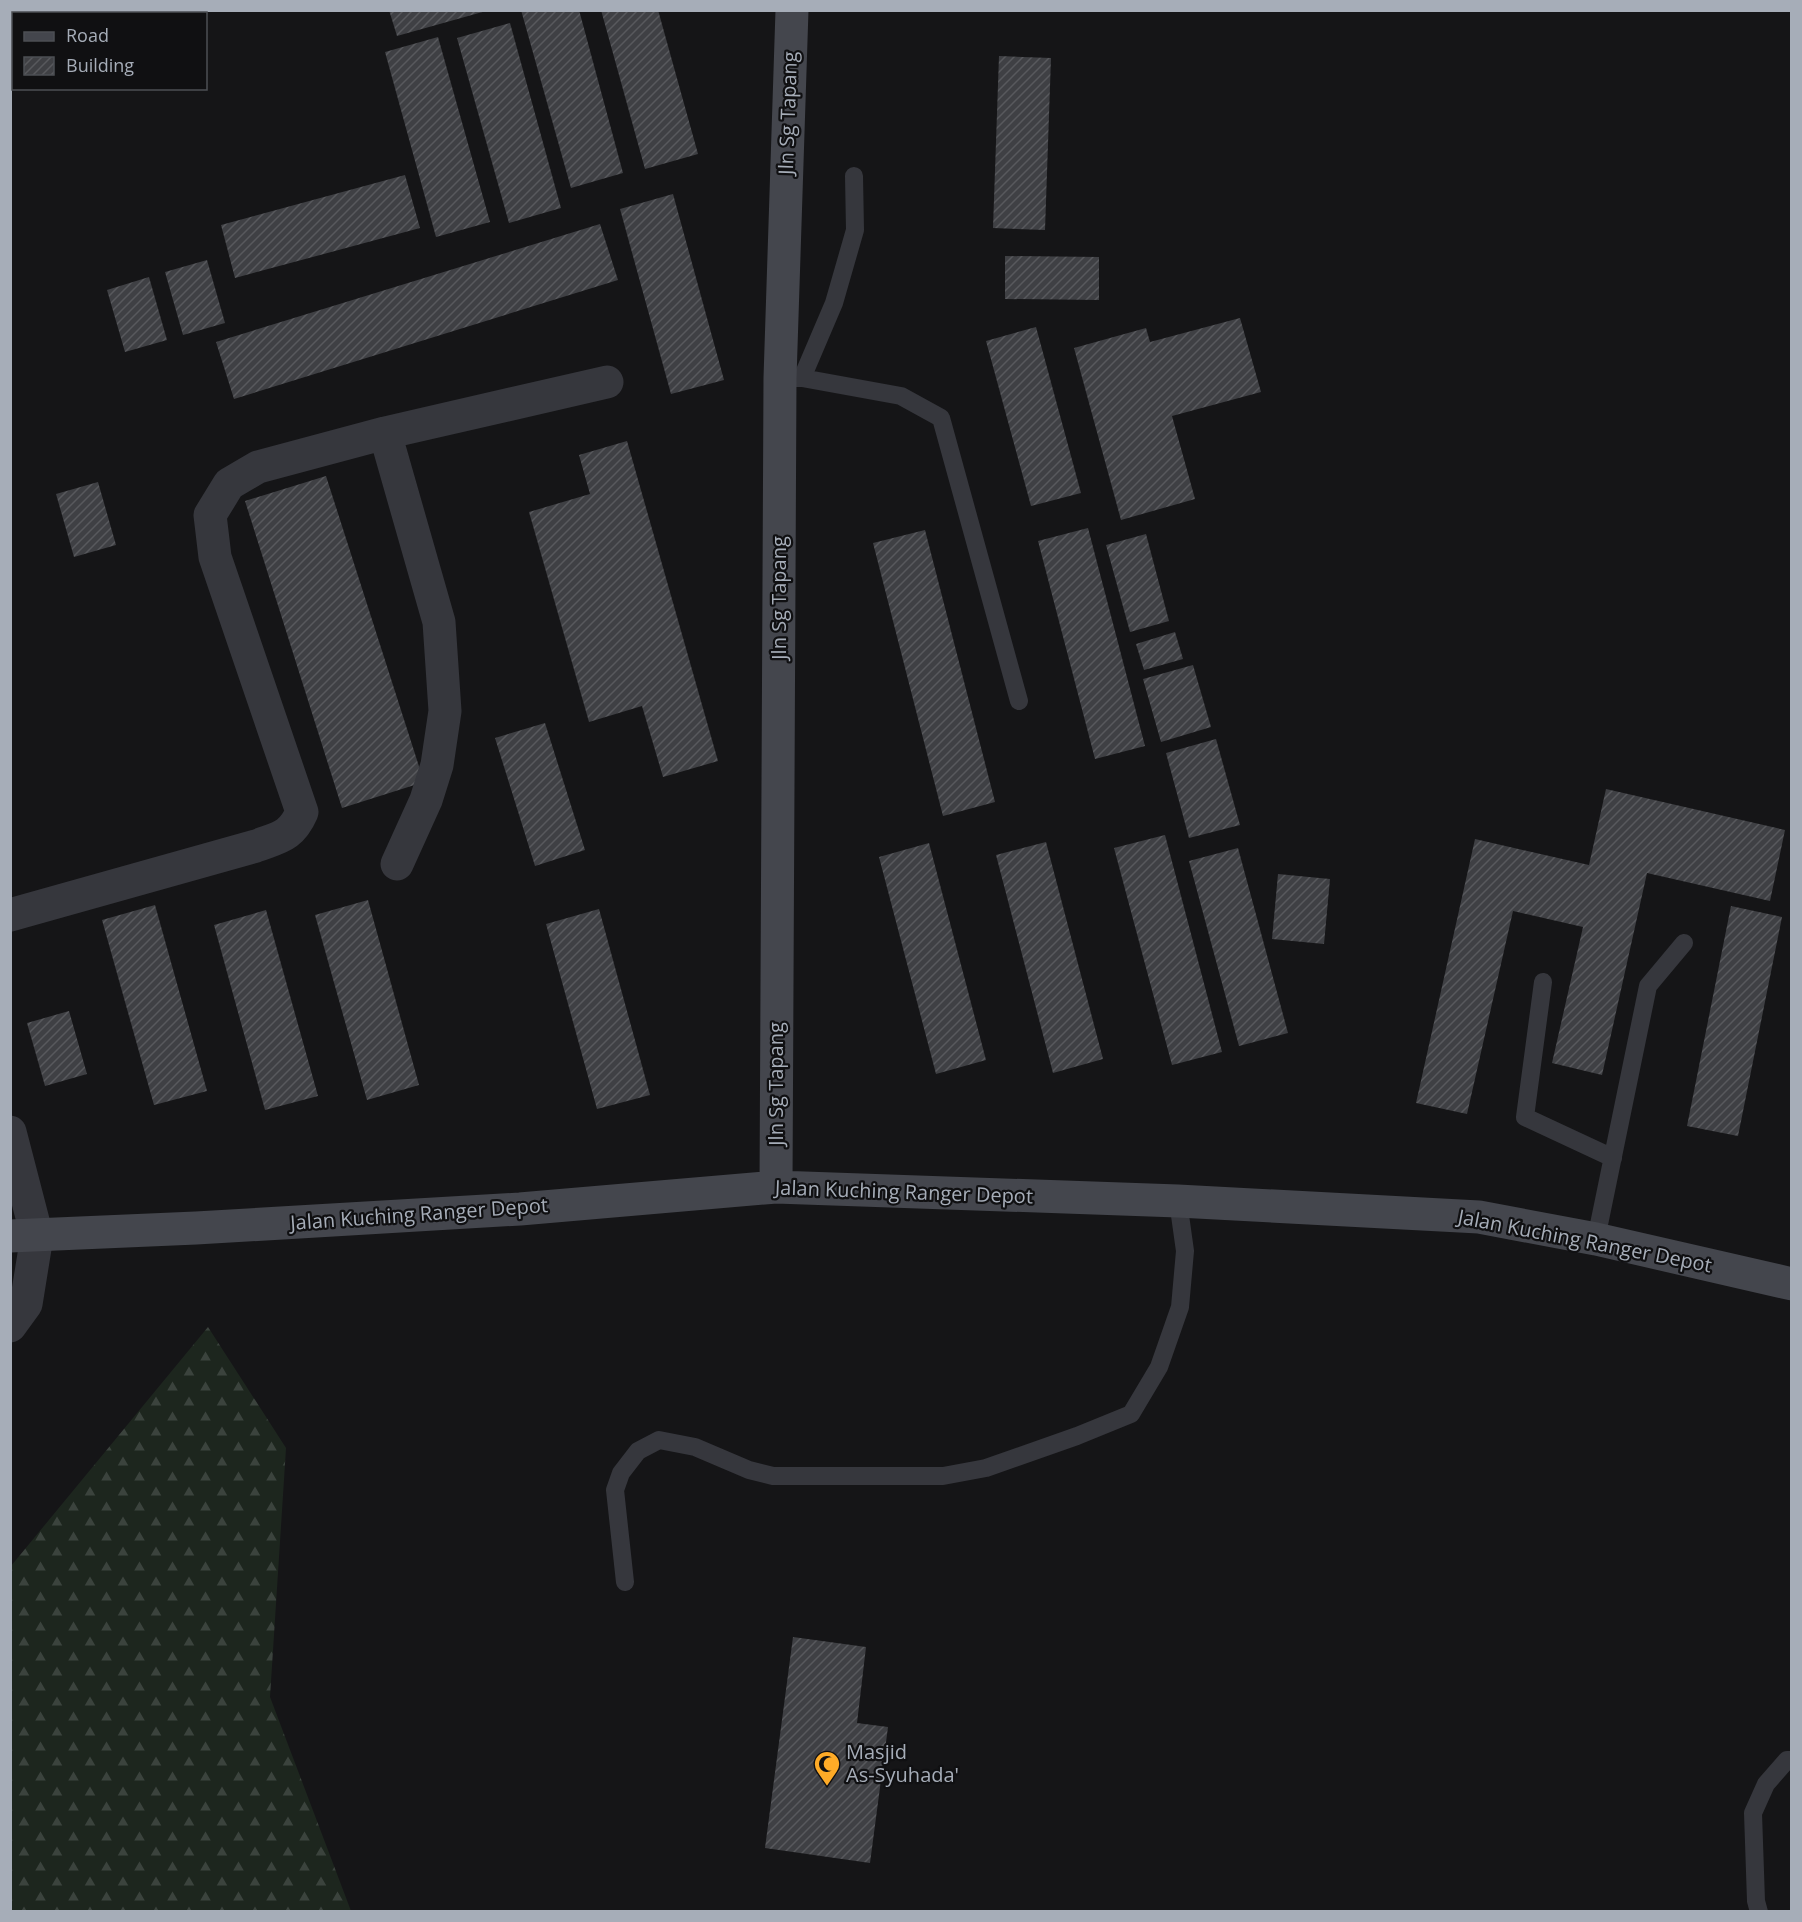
<svg xmlns="http://www.w3.org/2000/svg" width="1802" height="1922" font-family="'Open Sans',sans-serif">
  <defs>
    <pattern id="forest-firs" width="22" height="20" patternUnits="userSpaceOnUse" patternTransform="scale(1.5)"><rect width="22" height="20" fill="#1d261e"/><path d="M5 1l3.5 6h-7zM16 11l3.5 6h-7z" fill="#3b433d"/></pattern>
    <pattern id="building-hatch" width="6" height="6" patternUnits="userSpaceOnUse" patternTransform="scale(1.5)"><rect width="6" height="6" fill="#3f4044"/><path d="M-1 1l2-2M0 6l6-6M5 7l2-2" fill="none" stroke="#58595d"/></pattern>
  </defs>
  <rect width="100%" height="100%" fill="#151517"/>
  <path fill="url(#forest-firs)" d="M208,1327L286,1448L270,1697L351,1911H11V1566Z"/>
  <path fill="url(#building-hatch)" d="M389,10H486V11L397,36Z
    M521,10H579L623,173L571,188Z
    M601,10H658L698,154L645,169Z
    M510,23L561,208L509,223L457,38Z
    M438,37L490,222L436,237L385,52Z
    M999,56L1051,58L1045,230L993,228Z
    M405,175L420,228L235,278L221,225Z
    M673,194L724,380L671,394L620,209Z
    M600,224L618,280L234,399L216,342Z
    M1005,256L1099,257V300L1005,299Z
    M207,260L225,323L183,335L165,272Z
    M149,277L167,340L125,352L107,290Z
    M1240,318L1261,392L1172,416L1195,499L1121,520L1074,348L1146,328L1150,342Z
    M1036,327L1081,493L1031,506L986,341Z
    M627,441L718,761L663,777L642,706L589,722L529,512L590,494L579,455Z
    M326,476L424,782L342,808L245,501Z
    M98,482L116,545L74,557L56,494Z
    M1088,528L1145,746L1095,759L1038,541Z
    M925,530L995,802L943,816L873,543Z
    M1146,534L1169,621L1130,632L1106,545Z
    M1175,632L1183,659L1144,670L1136,644Z
    M1193,665L1211,727L1161,742L1143,679Z
    M545,723L585,850L535,866L495,738Z
    M1216,739L1240,825L1189,838L1166,753Z
    M1606,789L1785,830L1770,901L1647,873L1602,1075L1552,1063L1583,927L1513,911L1467,1114L1416,1103L1475,839L1589,865Z
    M1165,835L1222,1052L1172,1065L1114,848Z
    M1046,842L1103,1059L1053,1073L996,855Z
    M929,843L986,1060L936,1074L879,857Z
    M1238,848L1288,1033L1239,1046L1189,861Z
    M1278,874L1330,879L1324,944L1272,939Z
    M368,900L419,1085L367,1100L315,915Z
    M155,905L207,1091L154,1105L102,920Z
    M1731,906L1782,917L1738,1136L1687,1126Z
    M599,909L650,1095L597,1109L546,924Z
    M266,910L318,1096L265,1110L214,925Z
    M69,1011L87,1074L45,1086L27,1023Z
    M793,1637L866,1647L857,1723L888,1727L870,1863L765,1848Z"/>
  <g fill="none" stroke-linecap="round" stroke-linejoin="round">
    <path stroke="#36373d" stroke-width="18" d="M780,378H802L901,396L941,418L1019,701
      M802,378L834,303L855,230L854,176
      M1543,982L1525,1117L1613,1158
      M1596,1239L1648,986L1684,943
      M625,1582L615,1490L621,1473L638,1451L659,1440L695,1447L749,1470L773,1476H943L986,1468L1077,1436L1131,1414L1159,1367L1180,1307L1185,1251L1178,1201
      M1759,1912L1756,1901L1753,1813L1766,1784L1787,1760H1792"/>
    <path stroke="#36373d" stroke-width="33" d="M385,433L439,622L445,711L437,765L426,800L397,864
      M10,915L256,846C279,837 291,837 302,812L215,557L210,515L229,484L258,467L385,433L607,382
      M10,1132L37,1236L26,1304L10,1326"/>
    <path stroke="#44464d" stroke-width="33" d="M776,1187L780,378L792,10
      M10,1236L196,1228L520,1209L776,1187L1178,1201L1479,1217L1596,1239L1792,1284"/>
  </g>
  <defs>
    <g id="mosque-pin" transform="scale(1.35)"><path d="M0 17L-7.5 6A9.5 9.5 0 1 1 7.5 6Z" fill="#feab27" stroke="#101012"/><path d="M3.5-4.9A6 6 0 1 0 3.5 4.9A5 5 0 1 1 3.5-4.9Z" fill="#111"/></g>
  </defs>
  <g fill-rule="evenodd">
    <use href="#mosque-pin" x="827" y="1764"/>
  </g>
  <g text-anchor="middle" stroke-width="4.5" stroke-linejoin="round" paint-order="stroke">
    <g font-size="20" fill="#a6adb8" stroke="#101012">
      <text transform="translate(788 113) rotate(-88)" y="7">Jln Sg Tapang</text>
      <text transform="translate(779 598) rotate(-90)" y="7">Jln Sg Tapang</text>
      <text transform="translate(776 1084) rotate(-90)" y="7">Jln Sg Tapang</text>
      <text transform="translate(904 1192) rotate(2)" y="7">Jalan Kuching Ranger Depot</text>
      <text transform="translate(419 1214) rotate(-4)" y="7">Jalan Kuching Ranger Depot</text>
      <text transform="translate(1585 1241) rotate(11)" y="7">Jalan Kuching Ranger Depot</text>
    </g>
    <g font-size="20" fill="#a6adb8" stroke="#101012" text-anchor="start">
      <text x="846" y="1759">Masjid<tspan x="846" dy="23">As-Syuhada'</tspan></text>
    </g>
  </g>
  <rect width="1802" height="1922" fill="none" stroke="#a6adb8" stroke-width="24"/>
  <rect x="12" y="12" width="195" height="78" fill="#101012" stroke="#4c4f54" stroke-width="1.5"/>
  <rect x="24" y="32" width="30" height="9" fill="#44464d" stroke="#4c4f54" stroke-width="1.5"/>
  <text x="66" y="42" font-size="18" fill="#a6adb8">Road</text>
  <rect x="24" y="57" width="30" height="18" fill="url(#building-hatch)" stroke="#4c4f54" stroke-width="1.5"/>
  <text x="66" y="72" font-size="18" fill="#a6adb8">Building</text>
</svg>
